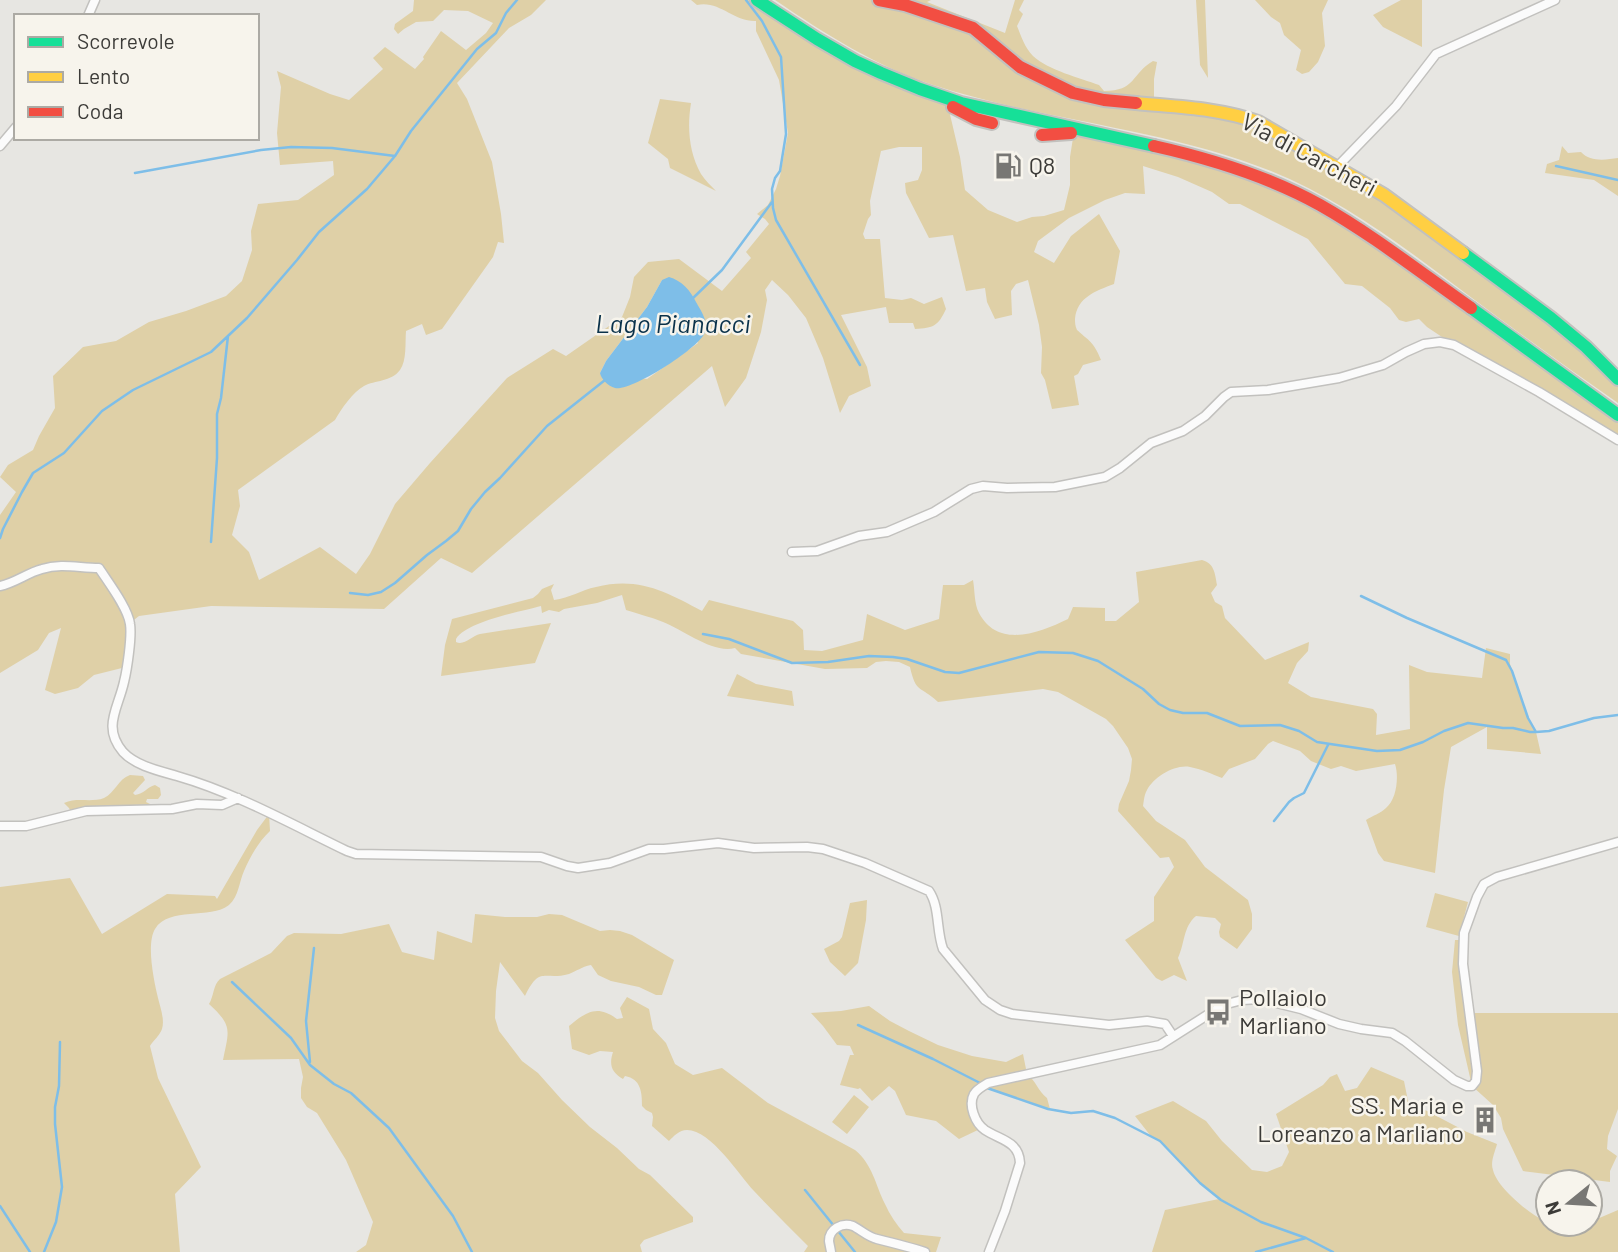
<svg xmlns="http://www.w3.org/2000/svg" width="1618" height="1252" font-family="Barlow,sans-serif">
  <rect width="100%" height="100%" fill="#e7e6e2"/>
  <path fill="#dfd0a7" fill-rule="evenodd" d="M414,0H546L531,15L509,28L457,83L467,99L492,162L501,214L504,243L498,242L493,257L442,329L426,335L422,324L406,331C405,343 407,360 400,370C391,382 375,380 364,386C353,392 341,409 335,420L238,490L240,506L232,535L249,552L259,580L320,547L356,574L370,554L395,504L430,463L507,378L553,349L566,356L622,317L630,297L634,277L648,262L679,259L722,291L751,258L746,252L769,224L765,219L757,214L768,205L776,189L780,176L788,133L779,80L756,31V21C734,22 719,0 697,5L691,0H757L948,106L960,157L965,190L988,210L1017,222L1032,217L1044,216L1064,210L1070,185V157L1073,138L1100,134L1296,193L1618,415V440L1454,345L1427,327L1419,319L1406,322L1399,320L1390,308L1362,286L1345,284L1308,239L1240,204H1229L1212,192L1178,177L1143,166L1145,194L1125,193L1105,200L1069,218L1038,241L1034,252L1054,263L1071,236L1099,214L1120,251L1114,284C1096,291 1077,297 1075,319C1075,322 1075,326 1077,330C1077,330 1085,337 1085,337C1093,343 1097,350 1101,360L1083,365L1078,374L1074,376L1079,405L1052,409L1045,380L1041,373L1042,347L1039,325L1028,280L1016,284L1011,291L1012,315L995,319L987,302L985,288L966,291L953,235L929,238L906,193L905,183L918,180L922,170V147H899L881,151L870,201L871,215L868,219L863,234L865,239H880L885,298L902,300L911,298L924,304L942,297L946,309C938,326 934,328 915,329L913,323H889L886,307L841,315L867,367L871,386L849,396L840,413L823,358L806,318L788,295L772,280L765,290L767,300L761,332L746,378L725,407L712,366L472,573L441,558L384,609L211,606L139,616L130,623L126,667L94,675L78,688L55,694L45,690L61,628L49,633L38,650L0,673V515L16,492L0,477L8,465L33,450L39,436L55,408L53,376L83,347L116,341L149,322L186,311L226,296L242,281L252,250L251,231L258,204L298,200L334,175L333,161L280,165L277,133L281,87L277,71L330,94L349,100L383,69L373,58L385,47L415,69L424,59L423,57L441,31L466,50L486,33L493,23L468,11L444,10L433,21L416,22L404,29L398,34L394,29L395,24L413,11ZM662,280L698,343L647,379L600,373L606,361L647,307Z
    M775,0H931L927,2L1005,33L1015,0H1024L1019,10L1023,14L1017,26C1021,36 1025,48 1033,56C1048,70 1080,78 1099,85L1104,91C1136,91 1131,74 1153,61L1157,62L1154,79V104L1239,115L1384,195L1618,369V403C1569,369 1520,334 1472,298C1409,251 1345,201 1271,171C1163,128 1044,121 933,85C876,66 825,34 775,0Z
    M1196,0H1205L1208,78L1200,65Z
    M1255,0H1328L1322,13L1325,46L1318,62L1309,72L1302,74L1296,70L1301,50L1284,35L1280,23L1271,17Z
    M1401,0H1422V47L1383,27L1373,15Z
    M660,99L691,103C687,128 689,152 701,174C705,180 711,186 716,191L670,168L668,159L648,143Z
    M1562,146L1568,153L1581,152C1590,162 1605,160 1618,158V196L1594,180L1545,173L1547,164L1559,160Z
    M1202,560C1214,563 1215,573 1217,585L1211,593L1215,602L1222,606L1225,618L1265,660L1309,642L1308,651L1297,663L1288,683L1311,697L1373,709L1377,714L1376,735L1410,729L1409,665L1427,672L1482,678L1486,648L1510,654V664L1528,718L1536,732L1541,754L1487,749V727L1451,747L1444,790L1435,873L1384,861L1378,853L1366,820C1372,816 1381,813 1386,808C1397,799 1399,776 1395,764L1356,771L1341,766L1331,769L1311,761L1300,751L1273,741L1268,744L1255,759L1229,769L1222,778C1212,774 1201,769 1190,767C1175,764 1154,777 1147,790C1144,795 1144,801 1143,806L1156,821L1185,840L1205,867L1248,900L1252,914V929L1237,949L1220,937L1219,932L1221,924L1215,918L1196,916C1183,927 1185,943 1178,958L1187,981L1174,975L1162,981L1156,978L1125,940L1154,921V897L1174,867L1169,857L1160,858L1118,811L1119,804L1129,781L1131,770L1132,759L1128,748L1113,726L1106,719L1058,692L1043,689L938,702C920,685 916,694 910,667L899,662L886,661L876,662L867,668L825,669L741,654L735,648C713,654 684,630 663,622C651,617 638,614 626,610L622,595L597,603L564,609L559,612L549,610L542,613L541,606C520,612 467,621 456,639V642C464,646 472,636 480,634L551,623L535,663L441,676L445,645L452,619L533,598L538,594L542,589L554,584L551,590L554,600C570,598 581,590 596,587C638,576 667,592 702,611L709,600L793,621L803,630L804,650L822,651L863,640L867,614L905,630L939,619L943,585H964L973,580C975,591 974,603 979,613C998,649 1039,633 1068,619L1073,607L1105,608V621H1116L1139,602L1136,572Z
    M737,674L756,684L792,691L794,706L727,696Z
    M130,775L143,776L145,780L133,793L135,795C144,794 147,787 155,785L160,788L161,795L158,799H147L146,802L150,804L164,805L169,809L72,814L69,808L64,803C77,797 91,803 104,798C115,793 118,779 130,775Z
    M269,814L270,831C259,841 250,857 244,871C239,882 239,896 229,905C210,920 169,906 155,929C146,944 154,981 158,998C160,1007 165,1019 162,1029C160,1035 153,1041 150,1046L158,1078L201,1167L175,1194L180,1252H0V887L70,878L102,934L167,894L215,896L217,899L257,830Z
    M1435,893L1468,902L1459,936L1426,927Z
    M867,900L866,920L858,963L845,976L830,962L824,949L839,941L842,937L850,903Z
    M475,914L505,917H537L549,914L562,915L600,931L610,930L620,931L632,935L674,960L662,995H656L639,987L611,981L598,975L591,965C581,967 577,971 569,974C544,981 540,965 525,996L500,962L496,991L495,1018L499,1031L522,1061L538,1073L562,1100L590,1127L617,1148L639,1169L650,1175L693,1217V1222L644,1240L640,1245L642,1252H356L366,1245L373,1222L346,1160L317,1113L307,1107L301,1098V1088L303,1077L299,1059L223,1060C229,1030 233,1026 209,1004C214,996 213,985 220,979L271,953L287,936L294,933L341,934L389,924L402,952L434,960L437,931L472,943Z
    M1455,940H1464L1470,1013H1618V1109L1608,1136L1607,1149L1617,1156L1610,1171V1182L1523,1171L1503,1129L1501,1118L1493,1105L1472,1086L1458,1025L1452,972Z
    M627,997L649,1009L653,1029L666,1043L675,1064L693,1075L722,1068L768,1103L855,1150C873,1165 875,1184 885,1204C890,1215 896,1224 904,1233L941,1237L936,1252H804L808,1246C790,1228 772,1210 754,1191C739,1175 711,1130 687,1130C679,1130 674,1136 669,1141L652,1126L653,1117L652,1113L646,1110L642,1106C642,1092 641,1079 625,1076L623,1079C611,1072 609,1064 613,1052L600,1051L589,1055L572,1049L569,1026C586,1012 597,1004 617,1019L623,1018L620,1008Z
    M869,1006L890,1021L909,1031L938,1045L972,1056L1006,1062L1023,1054L1027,1074C1036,1081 1038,1091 1047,1098L1050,1109L991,1090L984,1086L972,1100L982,1128L959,1139L936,1121L906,1115L895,1091L889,1086L872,1101L860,1088L858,1089L840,1085L850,1055H854L850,1046L837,1045L823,1026L811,1013L841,1011Z
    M1371,1067L1404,1081L1408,1101L1467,1132L1497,1144C1495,1152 1490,1162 1493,1170C1498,1191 1543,1226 1563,1228C1573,1229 1581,1225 1590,1224V1222L1618,1210V1252H1152L1165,1210L1219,1199L1200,1183L1168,1148L1150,1135L1135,1116L1173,1101L1206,1121L1222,1141L1252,1170L1267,1172L1282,1166L1289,1152L1276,1114L1323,1085L1330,1077L1337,1074L1345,1091L1357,1088Z
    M854,1095L869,1107L847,1134L832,1122Z"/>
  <path fill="#7ebee8" d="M669,277C681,280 691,291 696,302C701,311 709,322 705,332C701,347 631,392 615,388C608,386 601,379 600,373L606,361L647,307L662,280Z"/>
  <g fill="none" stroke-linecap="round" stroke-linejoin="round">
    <path stroke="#7ebee8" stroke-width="2.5" d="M746,0L762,21L781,57L786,134L780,171L775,178L772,189L773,208L776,220L860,365
      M1556,166L1618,180
      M135,173L261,150L291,147L332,148L395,156
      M692,299L722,270L772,202
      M0,538L3,529L22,492L33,473L64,453L102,411L133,390L211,352L247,318L297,260L319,232L367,189L395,156L411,131L477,49L496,33L506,13L517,0
      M211,542L217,458V414L221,398L228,336
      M350,593L368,595L381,592L395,583L427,555L446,541L458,531L471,509L485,492L500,478L547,426L605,380
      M1361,596L1407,618L1506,660L1512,671L1528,718L1536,732
      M703,634L729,639L792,663L828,662L869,656L893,657L907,659L945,672L959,673L1039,652L1073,653L1098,661L1143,689L1159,704L1170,710L1183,713H1207L1240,726L1280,725L1299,731L1317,742L1377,751L1400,750L1423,742L1444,731L1468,723L1503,728H1513L1530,732H1536L1549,731L1594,718L1618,715
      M1274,821L1289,802L1294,798L1304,793L1328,745
      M232,982L291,1038L310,1065L334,1084L351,1093L389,1128L453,1216L472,1252
      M858,1025L933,1059L982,1084
      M310,1062L306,1021L314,948
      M987,1088L1048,1109L1071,1113L1093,1111L1115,1118L1160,1141L1200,1183L1221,1200L1261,1222L1306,1238L1333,1252
      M805,1190L834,1226
      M0,1206L30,1252
      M838,1231L855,1252
      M44,1252L56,1222L62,1187L55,1124V1107L59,1086L60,1042
      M1256,1252L1306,1238"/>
    <g stroke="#c2c1be" stroke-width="11">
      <path id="street" d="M88,16L95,0
        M0,146L16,127
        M1337,167L1396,106L1436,54L1555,0
        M792,552L817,551L859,536L887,532L934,512L971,489L983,486L1007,488L1055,487L1105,477L1120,468L1151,443L1183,431L1205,416L1224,397L1231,392L1268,390L1339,378L1383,365L1406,352L1424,344L1440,342L1454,345L1539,392L1618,440
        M0,586C15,583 27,573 42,569C61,563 79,568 99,568C108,582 128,608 130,624C132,637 127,670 124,682C118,709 102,727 123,752C136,766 160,771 177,776C236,793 291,824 347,851L356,854L541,857L567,866L578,868L610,863L649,849H664L718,843L754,848L807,847L823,849L865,863L929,891C940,907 936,930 943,949L985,1000L1000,1010L1012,1014L1109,1025L1147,1021L1165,1024L1173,1036
        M0,826H26L86,811L172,809L197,804L222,805L238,798
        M831,1252C831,1251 829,1242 829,1241C829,1229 842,1222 853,1226C861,1230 868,1237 877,1239C893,1243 909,1247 925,1252
        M989,1252L1005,1211L1020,1163C1019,1141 1000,1140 985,1130C975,1123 968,1105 974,1094C977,1089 983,1086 988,1083L1160,1045L1223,1005L1242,1000L1260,999L1301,1009L1339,1024L1361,1029L1392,1033L1405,1041L1454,1080L1467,1086H1472L1476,1081L1477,1071L1463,964L1464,933L1477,897L1484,884L1497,877L1618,842"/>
    </g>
    <g stroke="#c2c1be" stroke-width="16">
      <path id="fast" d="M757,0L817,39L855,61L881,73L920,89L961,103L1154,146
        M1463,253L1551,318L1586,347L1618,379
        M1471,308L1618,415"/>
    </g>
    <g stroke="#c2c1be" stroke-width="16">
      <path id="slow" d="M1136,103C1177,107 1219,108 1258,122L1384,195L1463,253"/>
    </g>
    <g stroke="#c2c1be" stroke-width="16">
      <path id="jam" d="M879,0L905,5L973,28L1020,67L1073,93L1104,100L1136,103
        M953,107L976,119L992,123
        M1042,135L1071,133
        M1154,146C1212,159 1268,176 1320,205C1373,235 1421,273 1471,308"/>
    </g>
    <use href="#street" stroke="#fbfbfb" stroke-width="8"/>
    <use href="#fast" stroke="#16e098" stroke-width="12"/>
    <use href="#slow" stroke="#ffcf43" stroke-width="12"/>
    <use href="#jam" stroke="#f24e42" stroke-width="12"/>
  </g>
  <defs>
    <g id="fuel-bare" transform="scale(2.1)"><path d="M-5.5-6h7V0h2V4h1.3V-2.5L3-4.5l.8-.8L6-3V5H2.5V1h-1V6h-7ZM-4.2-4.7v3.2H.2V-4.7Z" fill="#787774" stroke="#f7f4ec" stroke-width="2.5" paint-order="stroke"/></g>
    <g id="bus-bare" transform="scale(2.1)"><path d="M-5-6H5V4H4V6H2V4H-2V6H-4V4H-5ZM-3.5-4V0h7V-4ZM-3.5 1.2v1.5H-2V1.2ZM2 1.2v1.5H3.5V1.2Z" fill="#787774" stroke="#f7f4ec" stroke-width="2.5" paint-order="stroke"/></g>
    <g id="building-bare" transform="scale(2.1)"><path d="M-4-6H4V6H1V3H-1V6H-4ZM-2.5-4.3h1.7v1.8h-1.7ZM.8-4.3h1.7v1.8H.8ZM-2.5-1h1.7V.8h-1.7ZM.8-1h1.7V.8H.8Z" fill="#787774" stroke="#f7f4ec" stroke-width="2.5" paint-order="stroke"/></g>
  </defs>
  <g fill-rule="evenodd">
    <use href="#fuel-bare" x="1008" y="166"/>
    <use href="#bus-bare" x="1218" y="1012"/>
    <use href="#building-bare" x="1485" y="1120"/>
  </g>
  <g text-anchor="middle" stroke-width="5" stroke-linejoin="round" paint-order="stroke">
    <g font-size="24" fill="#3c3b38" stroke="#f7f4ec">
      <text transform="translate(1309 155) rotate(28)" y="8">Via di Carcheri</text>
    </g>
    <g font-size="24" fill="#3c3b38" stroke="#f7f4ec" text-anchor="start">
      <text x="1029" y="174">Q8</text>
      <text x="1239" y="1006">Pollaiolo<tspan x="1239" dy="28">Marliano</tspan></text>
      <text x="1464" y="1114" text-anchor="end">SS. Maria e<tspan x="1464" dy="28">Loreanzo a Marliano</tspan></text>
    </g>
    <g font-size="26" font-style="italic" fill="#0a324b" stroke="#f7f4ec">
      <text x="673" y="333">Lago Pianacci</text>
    </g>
  </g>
  <rect x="14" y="14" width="245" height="126" fill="#f7f4ec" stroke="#acaaa4" stroke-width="2"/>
  <rect x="28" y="37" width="35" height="10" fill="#16e098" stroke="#acaaa4" stroke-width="2"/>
  <text x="77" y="49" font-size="21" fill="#3c3b38">Scorrevole</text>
  <rect x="28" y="72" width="35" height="10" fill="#ffcf43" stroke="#acaaa4" stroke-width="2"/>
  <text x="77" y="84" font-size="21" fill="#3c3b38">Lento</text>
  <rect x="28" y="107" width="35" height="10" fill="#f24e42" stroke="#acaaa4" stroke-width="2"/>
  <text x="77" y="119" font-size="21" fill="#3c3b38">Coda</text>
  <g transform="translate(1569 1203) rotate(252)"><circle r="33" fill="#f7f4ec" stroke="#acaaa4" stroke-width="2"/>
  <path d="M0-5L12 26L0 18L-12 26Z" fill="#787774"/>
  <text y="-10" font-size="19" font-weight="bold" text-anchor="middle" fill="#3c3b38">N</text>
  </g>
</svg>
